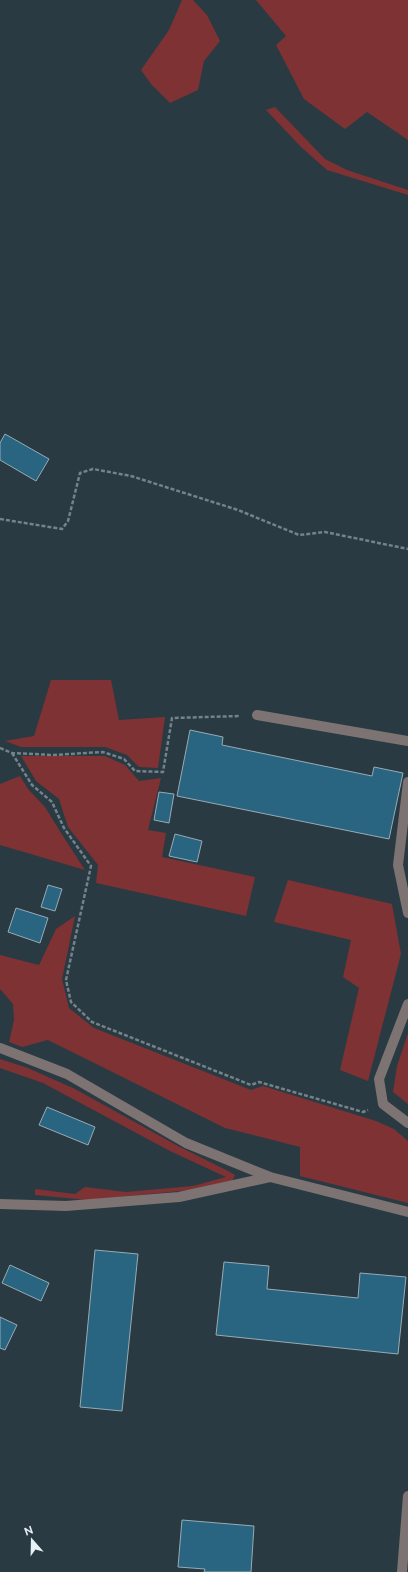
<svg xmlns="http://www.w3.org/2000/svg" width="408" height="1572" font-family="Raleway,sans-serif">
  <rect width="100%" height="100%" fill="#293a42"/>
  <path fill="#7e3234" d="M182,0H193L207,15L220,41L204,61L198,90L170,103L151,84L141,70L169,30Z
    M256,0H408V140L367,112L345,129L304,99L276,45L286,36Z
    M275,107L325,159L347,170L408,190V195L327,170L301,147L266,110Z
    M51,680H111L119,720L165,717L158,768L139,767L127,755L105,747H21L5,741L34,736Z
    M21,756H105L125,765L139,781L161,778L148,830L166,833L162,857L255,877L246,916L96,883L98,865L68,827L59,799L36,781Z
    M20,776L28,789L45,807L61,833L85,870L0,845V784Z
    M288,880L392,904L401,954L368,1081L340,1070L359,988L343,977L351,940L274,922Z
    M75,916L62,979L69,1008L94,1028L251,1090L263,1086L376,1121L394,1129L408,1141V1203L300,1176V1147L225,1128L48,1040L22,1047L9,1042L14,1020L13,1004L0,989V955L39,965L56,929Z
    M408,1033V1104L393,1092L397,1066Z
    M0,1059L28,1068L75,1089L178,1146L230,1172L235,1175L232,1181L201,1189L87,1200L35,1195V1189L75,1194L85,1187L126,1192L193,1186L226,1177L170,1151L43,1083L0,1068Z"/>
  <path fill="#296580" stroke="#98abb5" d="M5,434L49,459L36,481L0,460V443Z
    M190,730L223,737L222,745L372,776L374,767L403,773L389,839L177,796Z
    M159,792L174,794L169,823L154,820Z
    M175,834L202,841L197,862L169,856Z
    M48,885L62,889L55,911L41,907Z
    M16,908L48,918L40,943L8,932Z
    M47,1107L95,1127L88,1145L39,1125Z
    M95,1250L138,1254L122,1411L80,1407Z
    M224,1262L269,1266L267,1289L358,1298L360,1273L406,1277L398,1354L216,1335Z
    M10,1265L49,1283L41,1301L2,1283Z
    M0,1317L17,1325L5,1350L0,1348Z
    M182,1520L254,1526L251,1572H204L205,1569L178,1567Z"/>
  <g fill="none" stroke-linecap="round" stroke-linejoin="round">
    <path stroke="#748289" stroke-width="2.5" stroke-dasharray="4 2" stroke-linecap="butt" d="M0,519L62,529L68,521L80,473L93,469L131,476L238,510L299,535L325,532L408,549
      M0,748L12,753L53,755L103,752L124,759L135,771L163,772L172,718L240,716
      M12,753L32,785L52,802L64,828L91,866L66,980L71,1002L92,1022L251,1085L259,1082L363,1112L368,1110"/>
    <path stroke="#7c7372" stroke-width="10" d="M257,715L408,741
      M408,782L398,865L408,913
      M408,1004L379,1079L383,1104L408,1123
      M0,1048L67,1074L186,1143L270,1177L408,1212
      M0,1204L66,1206L179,1197L270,1177
      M402,1572L408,1496"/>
  </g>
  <g transform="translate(32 1540) rotate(340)" stroke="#293a42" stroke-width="3" paint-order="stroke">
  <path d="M0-3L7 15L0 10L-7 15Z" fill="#e6f0f5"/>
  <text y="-6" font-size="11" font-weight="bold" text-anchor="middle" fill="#e6f0f5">N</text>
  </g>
</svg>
